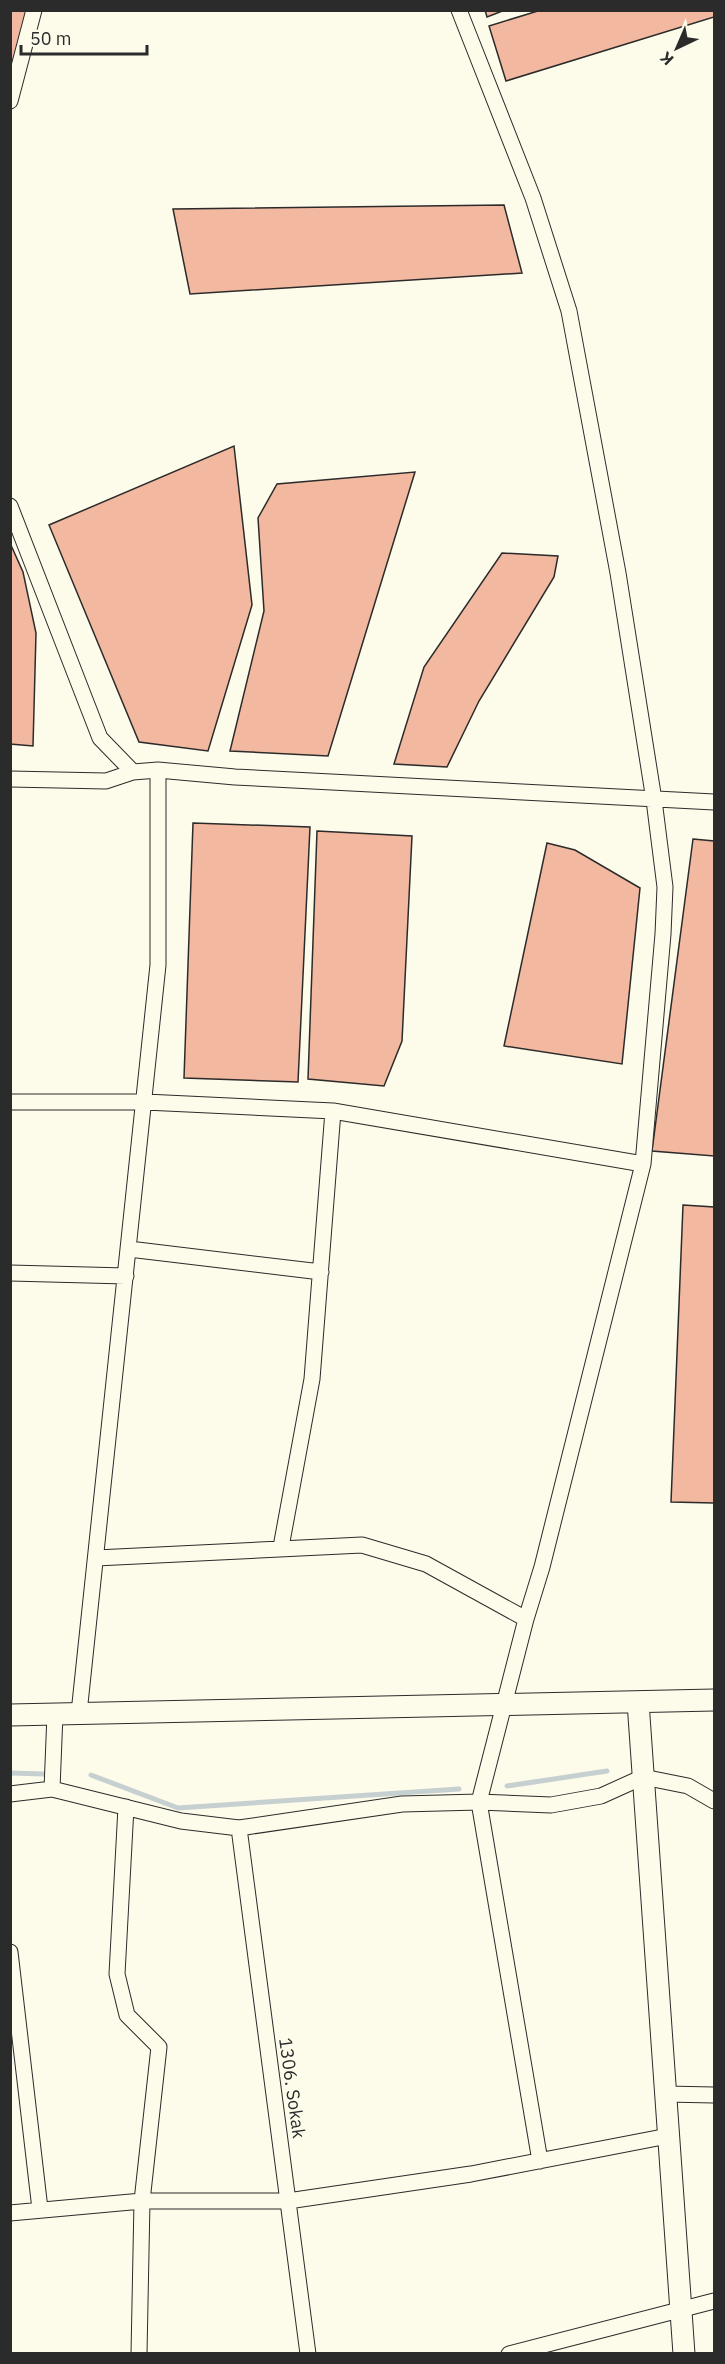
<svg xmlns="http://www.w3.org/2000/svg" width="725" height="2364" font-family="'IBM Plex Sans',sans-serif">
  <rect width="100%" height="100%" fill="#fdfbea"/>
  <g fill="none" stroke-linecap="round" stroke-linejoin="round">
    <path stroke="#c7d0d0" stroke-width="5" d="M10,1773L44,1774
      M91,1775L178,1808L459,1789
      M507,1786L607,1771"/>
  </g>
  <path fill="#f2b8a0" stroke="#2b2b2b" stroke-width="1.5" d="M10,10H28L10,71Z
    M485,10H505L487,17Z
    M541,10H714V17L506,81L489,26Z
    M504,205L522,273L190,294L173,209Z
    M234,446L252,605L208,751L139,742L49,525Z
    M415,472L328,756L230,751L264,611L258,518L277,484Z
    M10,543L23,572L36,633L33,746L10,744Z
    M502,553L558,556L554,577L479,701L447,767L394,764L424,667Z
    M193,823L310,827L298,1082L184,1078Z
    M317,831L412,836L402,1041L384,1086L308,1079Z
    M693,839L714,841V1156L652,1151Z
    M547,843L575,850L640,888L622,1064L504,1046Z
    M683,1205L714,1207V1503L671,1502Z"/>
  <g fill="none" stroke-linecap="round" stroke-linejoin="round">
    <g stroke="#2b2b2b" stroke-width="17">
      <path id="street" d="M459,10L533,198L569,311L618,573L654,800L665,887L663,934L643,1164L542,1567L526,1619L479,1802L540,2161
        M10,101L34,10
        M10,506L100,738L133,772
        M10,779L106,781L133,772L158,770L235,777L714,802
        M10,1102H145L333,1111L643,1164
        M129,1249L321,1272
        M10,1273L126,1276
        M281,1547L312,1379L333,1111
        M96,1558L362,1545L426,1564L526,1619
        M79,1713L158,965V770
        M52,1789L55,1714
        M10,1794L52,1789L181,1821L239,1828L402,1804L479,1802L551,1805L601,1796L643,1777L688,1786L714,1801
        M126,1807L117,1974L127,2015L159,2047L142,2201L139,2354
        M239,1828L308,2354
        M10,1952L40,2209
        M665,2094L714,2095
        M10,2213L142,2201H288L471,2174L668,2136
        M509,2354L714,2301"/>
    </g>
    <g stroke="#2b2b2b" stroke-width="23">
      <path id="secondary" d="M638,1702L684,2354
        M10,1715L714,1700"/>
    </g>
    <use href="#street" stroke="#fdfbea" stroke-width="15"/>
    <use href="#secondary" stroke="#fdfbea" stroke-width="21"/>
  </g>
  <g text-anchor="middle" stroke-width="4.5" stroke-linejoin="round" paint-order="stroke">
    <g font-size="18" fill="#2b2b2b" stroke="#fdfbea">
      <text transform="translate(292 2088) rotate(82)" y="6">1306. Sokak</text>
    </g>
  </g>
  <rect width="725" height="2364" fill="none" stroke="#2b2b2b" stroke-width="24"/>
  <g transform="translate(677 48) rotate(224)" stroke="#fdfbea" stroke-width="4.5" paint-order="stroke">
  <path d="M0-4.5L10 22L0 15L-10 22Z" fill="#2b2b2b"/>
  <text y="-9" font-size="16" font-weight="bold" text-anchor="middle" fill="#2b2b2b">K</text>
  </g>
  <path d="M21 45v9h126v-9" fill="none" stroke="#2b2b2b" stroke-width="3"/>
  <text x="30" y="45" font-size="18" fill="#2b2b2b" stroke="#fdfbea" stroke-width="4.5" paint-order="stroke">50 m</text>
</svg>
